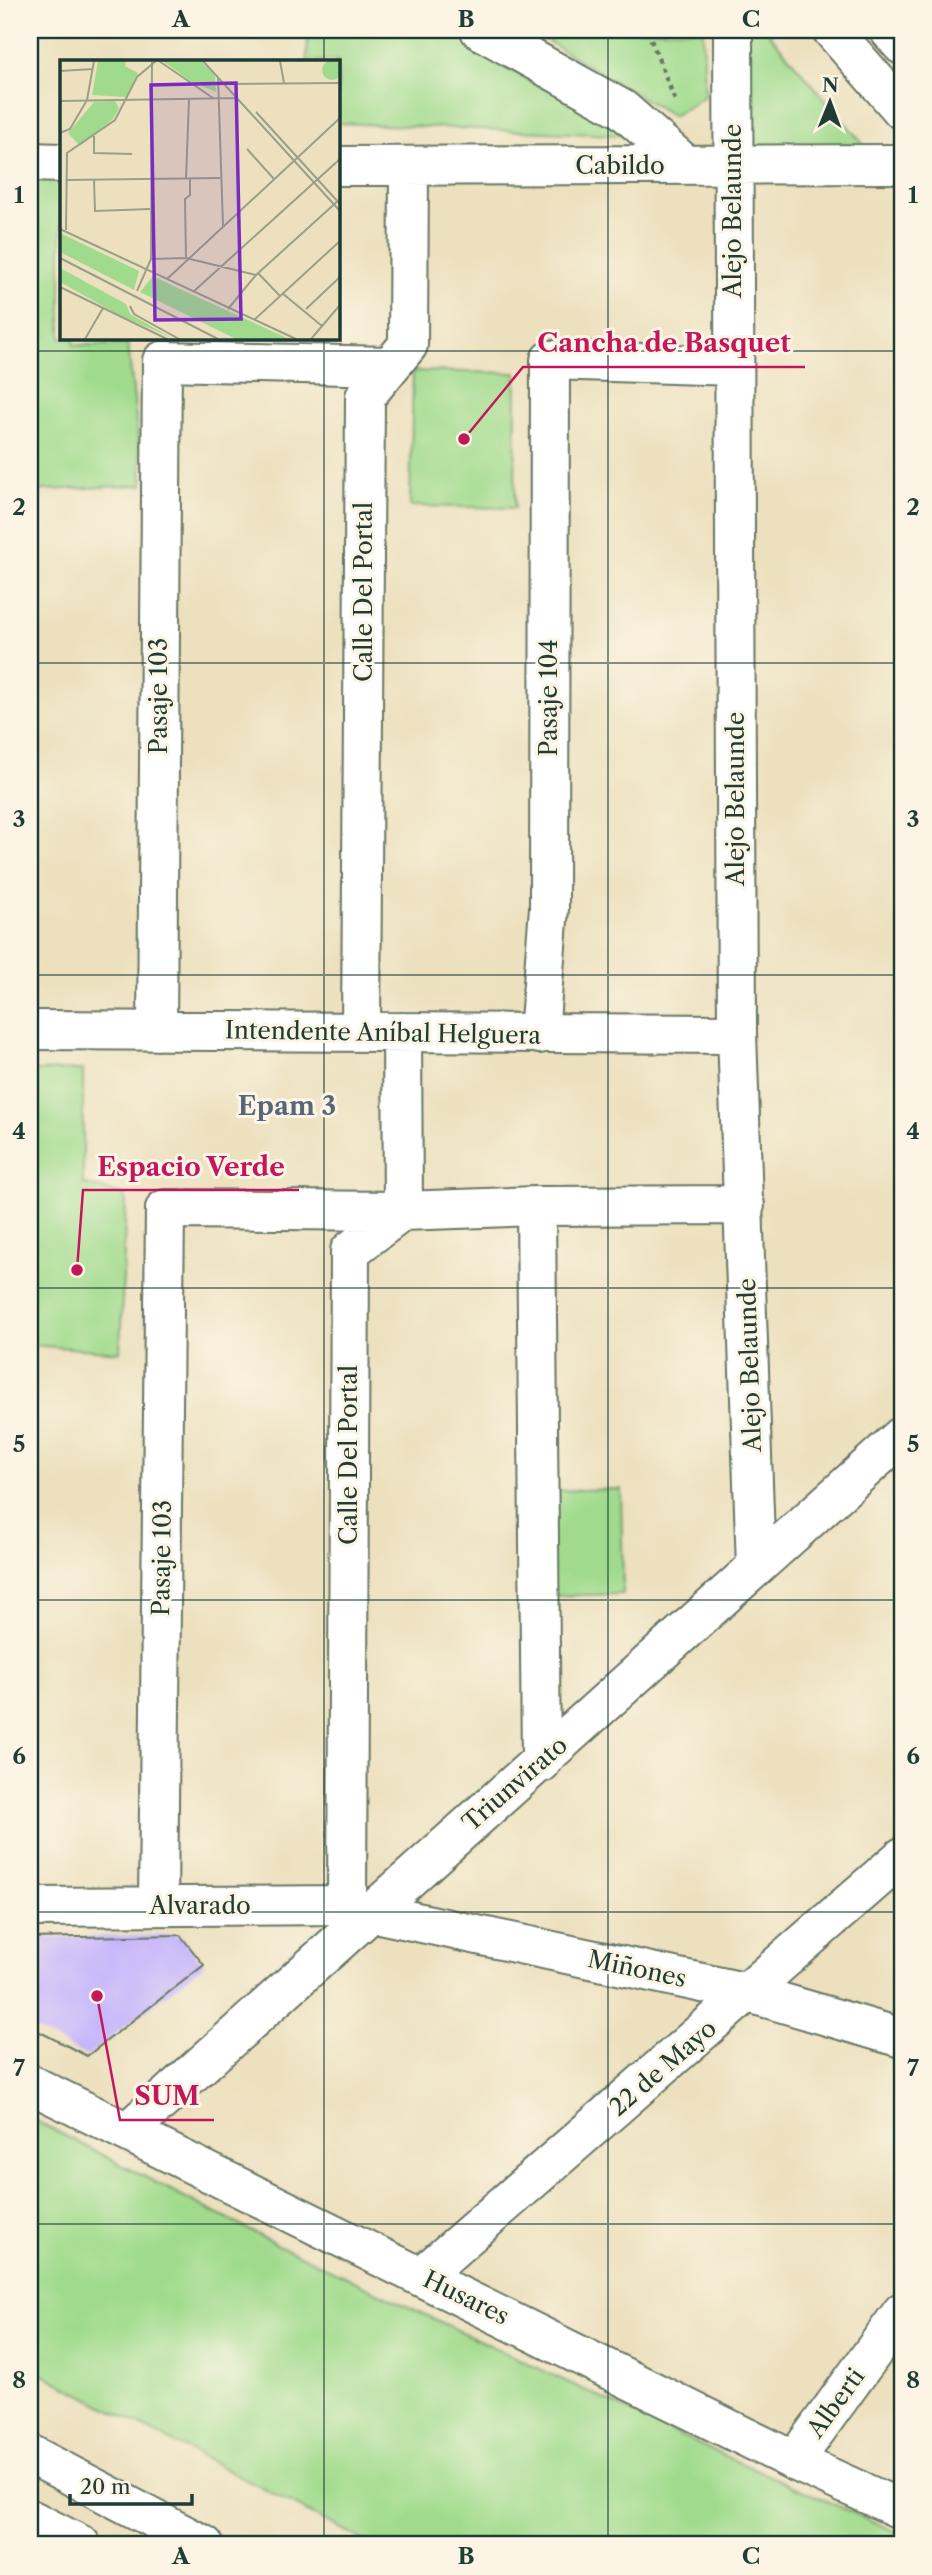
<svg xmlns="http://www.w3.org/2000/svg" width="932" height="2575" font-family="'Libre Caslon Text',serif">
  <rect width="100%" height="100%" fill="#fcf5e5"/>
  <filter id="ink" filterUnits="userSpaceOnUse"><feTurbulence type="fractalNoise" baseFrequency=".0143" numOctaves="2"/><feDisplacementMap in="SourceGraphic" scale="14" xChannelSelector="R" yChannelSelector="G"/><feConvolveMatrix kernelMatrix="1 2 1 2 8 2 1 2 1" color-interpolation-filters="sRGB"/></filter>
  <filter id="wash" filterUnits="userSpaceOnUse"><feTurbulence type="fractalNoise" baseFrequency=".00686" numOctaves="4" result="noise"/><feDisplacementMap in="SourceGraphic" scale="28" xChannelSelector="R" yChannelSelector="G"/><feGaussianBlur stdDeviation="1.57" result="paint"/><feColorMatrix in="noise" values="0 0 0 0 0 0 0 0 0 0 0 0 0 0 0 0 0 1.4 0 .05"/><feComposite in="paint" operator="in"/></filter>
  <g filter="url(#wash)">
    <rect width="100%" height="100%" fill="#ece0be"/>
    <path fill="#a0db8d" stroke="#608c60" stroke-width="2" d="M308,30H447L637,136L338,123V61H307Z
      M529,30H703L705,96L673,116Z
      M747,30H766L870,152H749Z
      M30,171H61V338H73L74,345H128L143,485L30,491Z
      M413,371L516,373L515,508L410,506Z
      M83,1070V1184L126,1196L120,1352L30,1345V1071Z
      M621,1489L623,1594L547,1596L545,1491Z
      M30,2118L274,2243L711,2450L892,2530L902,2535V2545H372L30,2368Z"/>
    <g id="blocks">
      <path fill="#c3b2fd" d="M180,1935L204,1965L87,2056L30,2027V1938Z"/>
    </g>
  </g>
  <g filter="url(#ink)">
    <use href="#blocks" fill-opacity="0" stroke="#677664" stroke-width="2"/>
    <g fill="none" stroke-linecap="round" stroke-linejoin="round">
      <g stroke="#677664" stroke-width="42">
        <path id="street" d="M480,30L622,109L686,165
          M733,30L737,1034L756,1567
          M30,162L61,163
          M338,166L902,164
          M30,1030L737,1034
          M157,1031L162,361L390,366
          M361,1032L365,397L408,345L409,167
          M539,1034L549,908L550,360L734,366
          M536,1206L541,1763V1747
          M347,1905L350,1251L403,1211L402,1032
          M158,1906L165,1209L403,1211L536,1206L745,1205
          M30,1907L347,1905L370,1912L749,1993L902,2038
          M128,2131L902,1436
          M422,2276L902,1857
          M794,2461L902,2312"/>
      </g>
      <g stroke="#677664" stroke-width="42">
        <path id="secondary" d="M832,30L902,110
          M889,30L902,45
          M30,2084L794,2461L902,2510"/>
      </g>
      <g stroke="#677664" stroke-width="42">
        <path id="highway" d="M30,2454L204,2545
          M30,2519L81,2545"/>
      </g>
      <path stroke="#677664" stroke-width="4.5" stroke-dasharray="5 5" stroke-linecap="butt" d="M647,30L675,100"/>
      <use href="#street" stroke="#fff" stroke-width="38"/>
      <use href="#secondary" stroke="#fff" stroke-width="38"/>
      <use href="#highway" stroke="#fff" stroke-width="38"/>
    </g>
  </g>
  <path fill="none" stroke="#1f3d34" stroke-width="2" stroke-opacity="0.55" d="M324,30V61M608,30V2545M324,338V2545M30,351H902M30,663H902M30,975H902M30,1288H902M30,1600H902M30,1912H902M30,2224H902"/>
  <g text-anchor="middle" stroke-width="6" stroke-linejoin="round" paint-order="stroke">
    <g font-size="24" fill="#1f3d34" stroke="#fcf5e5">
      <text x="620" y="174">Cabildo</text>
      <text transform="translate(733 211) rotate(-90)" y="8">Alejo Belaunde</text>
      <text transform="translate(364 592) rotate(-90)" y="8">Calle Del Portal</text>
      <text transform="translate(159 696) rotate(-90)" y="8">Pasaje 103</text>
      <text transform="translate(549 698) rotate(-90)" y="8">Pasaje 104</text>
      <text transform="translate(736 799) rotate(-90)" y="8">Alejo Belaunde</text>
      <text transform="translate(383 1033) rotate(1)" y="8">Intendente Aníbal Helguera</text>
      <text transform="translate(750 1365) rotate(-92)" y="8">Alejo Belaunde</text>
      <text transform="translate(349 1455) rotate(-90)" y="8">Calle Del Portal</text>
      <text transform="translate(162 1558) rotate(-89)" y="8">Pasaje 103</text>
      <text transform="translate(515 1784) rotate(-41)" y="8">Triunvirato</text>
      <text x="200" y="1914">Alvarado</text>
      <text transform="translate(637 1969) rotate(12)" y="8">Miñones</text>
      <text transform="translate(663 2068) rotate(-41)" y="8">22 de Mayo</text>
      <text transform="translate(466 2298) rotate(26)" y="8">Husares</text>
      <text transform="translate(836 2403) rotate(-54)" y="8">Alberti</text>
    </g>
    <g font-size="26" font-weight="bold" fill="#58667a" stroke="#fcf5e5">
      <text x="287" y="1115">Epam 3</text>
    </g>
  </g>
  <g transform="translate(60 60)">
    <rect width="280" height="280" fill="#ece0be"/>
    <path d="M262 10a10 10 0 1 1 20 0a10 10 0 1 1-20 0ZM38,1H66L65,6L78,13L66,37L32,35ZM103,1H141L155,15L156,32L130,21ZM34,42L55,41L59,48L53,59L20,86L8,73ZM0,173L79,211L74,230L0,192ZM0,208L66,244L70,254L110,277L61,256L0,222ZM93,216L120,229L229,279H176L80,232Z" fill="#a0db8d"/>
    <path fill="none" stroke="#9a9f87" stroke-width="2" d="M99,1L153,38M143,1L280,151M220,1L224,23M0,11L33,9M158,17L163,166M165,24L280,23M0,41L177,38M196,52L280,144M0,73L10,69L27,40L34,1M34,76V93L72,94M187,89L214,119M126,119L129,39M7,120L160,118M34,120L35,151L90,149M0,169L236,279M6,170L7,93L55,60L77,17L96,1M0,198L158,279M126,198L125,139L130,135V118M91,199L126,198L196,215M198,213L220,236M107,219L280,58M0,227L107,279M77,231L91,199L92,2M133,232L280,99M222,233L262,266M70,246L74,254L119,279M168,249L196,215L280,139M246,249L280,217M194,260L280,181M25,279L43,248M251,279L280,245"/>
    <path fill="#7b2cbf" fill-opacity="0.15" stroke="#7b2cbf" stroke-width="3.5" d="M176,23L181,259L95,260L91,25Z"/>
    <rect width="280" height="280" fill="none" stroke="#1f3d34" stroke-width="3.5"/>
  </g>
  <path fill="none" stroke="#c2185b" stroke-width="2.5" d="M464 439L523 367H805M77 1270L83 1190H299M97 1996L120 2120H214"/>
  <g fill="#c2185b" stroke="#fcf5e5" stroke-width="2.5">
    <circle cx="464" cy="439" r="7"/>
    <circle cx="77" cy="1270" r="7"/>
    <circle cx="97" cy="1996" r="7"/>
  </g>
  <g font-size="26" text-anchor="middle" font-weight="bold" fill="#c2185b" stroke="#fcf5e5" stroke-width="6" stroke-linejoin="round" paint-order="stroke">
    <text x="664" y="352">Cancha de Basquet</text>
    <text x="191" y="1176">Espacio Verde</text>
    <text x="167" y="2105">SUM</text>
  </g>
  <rect width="932" height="2575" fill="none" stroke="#fcf5e5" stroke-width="77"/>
  <g transform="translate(830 102) rotate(1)" stroke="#fcf5e5" stroke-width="5" paint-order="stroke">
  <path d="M0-5L12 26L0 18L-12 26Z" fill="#1f3d34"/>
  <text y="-10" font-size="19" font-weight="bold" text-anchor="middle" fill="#1f3d34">N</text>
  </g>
  <path d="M70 2494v10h122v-10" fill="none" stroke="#1f3d34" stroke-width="3.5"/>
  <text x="80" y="2494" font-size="21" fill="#1f3d34" stroke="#fcf5e5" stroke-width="5" paint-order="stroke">20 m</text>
  <rect x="38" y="38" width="856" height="2498" fill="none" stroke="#1f3d34" stroke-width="2.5"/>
  <g font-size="23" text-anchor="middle" font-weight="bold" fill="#1f3d34">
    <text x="181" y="27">A</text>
    <text x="466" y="27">B</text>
    <text x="751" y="27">C</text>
    <text x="19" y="203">1</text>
    <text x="913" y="203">1</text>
    <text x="19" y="515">2</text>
    <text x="913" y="515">2</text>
    <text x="19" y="827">3</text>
    <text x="913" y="827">3</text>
    <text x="19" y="1139">4</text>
    <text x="913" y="1139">4</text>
    <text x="19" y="1452">5</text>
    <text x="913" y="1452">5</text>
    <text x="19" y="1764">6</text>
    <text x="913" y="1764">6</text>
    <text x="19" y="2076">7</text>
    <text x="913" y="2076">7</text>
    <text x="19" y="2388">8</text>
    <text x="913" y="2388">8</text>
    <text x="181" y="2564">A</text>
    <text x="466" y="2564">B</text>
    <text x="751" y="2564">C</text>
  </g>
</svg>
